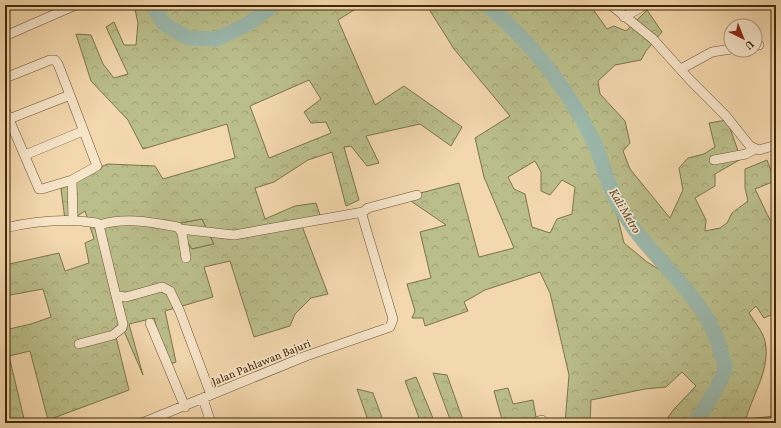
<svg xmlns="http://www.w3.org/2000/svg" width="781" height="428" font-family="Vollkorn,serif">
  <defs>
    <pattern id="forest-crowns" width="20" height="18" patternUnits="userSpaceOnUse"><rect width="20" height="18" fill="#babe8b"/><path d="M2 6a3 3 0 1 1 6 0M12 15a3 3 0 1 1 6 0" fill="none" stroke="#a1a376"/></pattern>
  </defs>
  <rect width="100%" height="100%" fill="#f3d7ad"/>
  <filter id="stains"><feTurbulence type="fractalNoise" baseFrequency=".005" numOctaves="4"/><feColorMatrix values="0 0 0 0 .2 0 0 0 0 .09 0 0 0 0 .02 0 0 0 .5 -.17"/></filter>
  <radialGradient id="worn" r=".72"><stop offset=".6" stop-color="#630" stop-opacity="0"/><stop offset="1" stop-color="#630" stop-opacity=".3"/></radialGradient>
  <path fill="#babe8b" stroke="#7d744a" d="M202,219L214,244L192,249L175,224Z"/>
  <path fill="url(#forest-crowns)" stroke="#7d744a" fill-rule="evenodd" d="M134,5H362L338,20L375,105L404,86L462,127L451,146L420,124L366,136L379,163L367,166L351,146L344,147L359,200L346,206L332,152L308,160L274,182L255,188L265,219L295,206L316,203L321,218L302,226L328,294L311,298L295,314L290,326L254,337L230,261L204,267L213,297L165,311L176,362L167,365L154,318L129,324L143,375L121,324L114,329L129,390L48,420L30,351L9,356L25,423H5V330L31,324L51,317L43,289L5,296V265L59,253L65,271L89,263L85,243L94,239L85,211L73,219L65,220L61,189L79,175L108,164L155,166L163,179L235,158L227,124L143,149L128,120L91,81L76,34L91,35L103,64L114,78L128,74L106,27L114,22L124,45H136L138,23ZM309,80L321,99L304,112L311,123L326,122L331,133L269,158L250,106ZM202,219L214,244L192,249L175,224Z
    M408,5H590L607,29L614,26L626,31L647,10L662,32L646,51L641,60L615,65L598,81L600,94L625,121L630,143L623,151L630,169L670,218L683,190L679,168L688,158L704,154L715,147L709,123L727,120L741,159L715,174V186L695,198L706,220L705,231L720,228L727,223L732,213L748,201L745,188V169L767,160L775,181L755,189L770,220L776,218V313L764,318L756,306L749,313C754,321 763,332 765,341C771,369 753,393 746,419L776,416V423H664L674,409L696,386L682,372L666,387L645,389L591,400L590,423H565L569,375L550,293L540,272L485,290L464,302L468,311L425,326L423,318H412L415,311L407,284L431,278L420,232L446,225L405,197L459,183L479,257L514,248L484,177L475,138L510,116L454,49L427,6L411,8ZM535,161L541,172V191L550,195L562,180L575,187L572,214L557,219L550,233L532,227L525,194L514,189L508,177ZM611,190L629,222L652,251L677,276L675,279L647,262L624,243Z
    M433,373L447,375L464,423H448L451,422Z
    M416,377L435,423H421L405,381Z
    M508,388L513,404L533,400L537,423H503L494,391Z
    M357,389L373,393L384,423H369Z"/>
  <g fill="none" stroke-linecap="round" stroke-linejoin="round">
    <path stroke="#9bb9ad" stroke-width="15" d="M152,5L164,24L188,38L217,39L246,25L274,5
      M487,5C531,42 567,88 593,140C601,155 604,173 611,188C616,200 623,212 630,223C660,267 708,299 721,353C722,357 725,363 725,367C724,380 702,411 695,423"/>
    <g stroke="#6d5431" stroke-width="10">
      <path id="minor" d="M611,5L653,39L690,80L726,116L750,146L759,150L776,145
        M624,17L645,5
        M5,36L76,5
        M755,46L759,45
        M681,69L712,52L731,49
        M5,78L50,60H55L58,64L70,95
        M5,110L39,189H42L72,180L97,166L70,95L9,119
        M25,155L83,131
        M714,160L746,154L755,149
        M72,180L73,219
        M99,225C126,217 150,222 178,227L182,233L186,258
        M5,228C35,221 66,218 97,223L99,225L116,296L126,297L162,287L170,291L180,312L211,395
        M180,229L234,235L363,212
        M150,323L185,407
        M79,344L113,335L122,328L123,324L116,296
        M203,399L211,423
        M142,423L306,356L390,327L393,319L362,215L363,212L368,208L417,195
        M534,423L542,420"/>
    </g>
    <use href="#minor" stroke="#f7e5ca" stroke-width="9"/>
  </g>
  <g text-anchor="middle" stroke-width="3.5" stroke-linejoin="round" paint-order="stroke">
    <g font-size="11" fill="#402908" stroke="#f7e5ca">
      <text transform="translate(261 362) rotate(-22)" y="4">Jalan Pahlawan Bajuri</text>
    </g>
    <g font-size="12" font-style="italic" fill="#574d31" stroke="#f7e5ca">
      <text transform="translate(625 211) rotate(59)" y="4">Kali Metro</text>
    </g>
  </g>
  <rect width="781" height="428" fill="none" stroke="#f3d7ad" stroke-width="20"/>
  <rect x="6" y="6" width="769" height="416" fill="none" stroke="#402908" stroke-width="2"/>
  <rect x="10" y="10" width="761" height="408" fill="none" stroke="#402908"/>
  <g transform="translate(743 38) rotate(137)"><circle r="19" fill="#f7e5ca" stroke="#ae9a7c"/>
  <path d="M0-3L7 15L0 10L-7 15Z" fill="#8f2418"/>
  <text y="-6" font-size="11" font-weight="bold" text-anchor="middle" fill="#402908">U</text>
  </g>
  <rect width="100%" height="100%" filter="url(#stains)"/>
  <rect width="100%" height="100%" fill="url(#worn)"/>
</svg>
